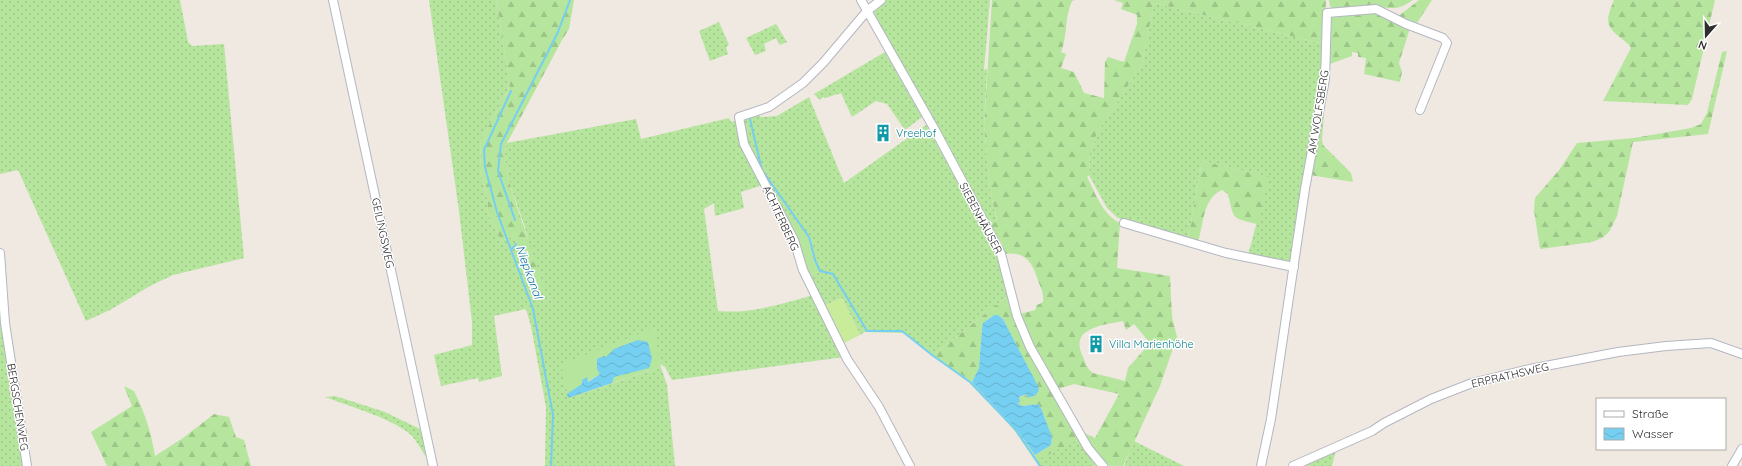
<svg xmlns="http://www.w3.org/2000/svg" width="1742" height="466" font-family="Quicksand,sans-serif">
  <defs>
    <pattern id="grass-dots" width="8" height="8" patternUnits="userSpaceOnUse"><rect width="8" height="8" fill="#b6e59e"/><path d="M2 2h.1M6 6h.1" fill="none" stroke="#9dc588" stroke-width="1.8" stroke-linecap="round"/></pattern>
    <pattern id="forest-firs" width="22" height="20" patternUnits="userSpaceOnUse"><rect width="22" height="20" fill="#b6e59e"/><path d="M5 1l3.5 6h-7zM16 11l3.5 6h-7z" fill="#9dc588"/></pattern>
    <pattern id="water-waves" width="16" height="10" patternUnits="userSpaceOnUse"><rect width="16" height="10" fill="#75cff0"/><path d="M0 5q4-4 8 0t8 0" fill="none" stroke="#66b2ce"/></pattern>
  </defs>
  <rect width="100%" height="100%" fill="#efe9e1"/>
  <path fill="url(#grass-dots)" d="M0,0H180L188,42L192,46L224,44L244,258L173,275L150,286L110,310L86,321L18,170L0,174Z
    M429,0H496L510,86L481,140L480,170L488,203L487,211L501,241L514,236L534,288C532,272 532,255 528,239C523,213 498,169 507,143L636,119L641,139L729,118L731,122L737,120L763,185L741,192L744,208L715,216L714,203L704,209L718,311C750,314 782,304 813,295L844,357L672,380L665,367L659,363L653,328L568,398L661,367L667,385L675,466H545L546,407L531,326L526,309L494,316L502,376L479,382L478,378L441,386L434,355L472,345V322L459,211Z
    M885,0H990L984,70L987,69L984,126L990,189L997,222L990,226L874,15L875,7Z
    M1154,3L1324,44L1323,75L1294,265L1248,255L1269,177L1202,161L1188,239L1118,218L1107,208L1089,175L1090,152L1097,133L1142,64Z
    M719,22L729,45L726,47L728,54L710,61L699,31Z
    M776,24L787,42L780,45L776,38L764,44L766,51L755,55L746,38Z
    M885,52L922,117L905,130L887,104L876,101L852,117L841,93L825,98L823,97L820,100L814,94Z
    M809,97L844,183L926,125L995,248L1009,295L933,355L972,382L1016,429L1038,459L1079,439L1096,466H1039L1015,431L999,413L970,383L903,333L865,332L860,335L842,298L823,306L808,274L820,272L814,261L808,237L787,222L744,138L742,118L759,113L760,117L777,116Z
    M0,298L24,466H0Z
    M335,396L385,412L422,430L429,461C423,453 418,443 412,436C397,420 346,405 325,397Z
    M1134,441L1184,466H1124Z
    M1336,449L1332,466H1307L1309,460Z"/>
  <path fill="url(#forest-firs)" fill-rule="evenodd" d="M496,0H574L569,29L562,40L507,143C499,166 521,215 528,239C534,255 538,271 543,287L534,288L514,236L501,241L487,211L488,203L480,170L481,140L510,86Z
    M992,0H1075L1072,1C1064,18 1068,35 1061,52L1066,54L1061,68L1074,72L1084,93L1104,98L1105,62L1108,57L1124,62L1137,24V15L1121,9L1123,3L1114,0H1326L1324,44L1154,3L1142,64L1097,133L1090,152L1089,175L1087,177C1096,194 1102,214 1120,223L1117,268L1170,276L1172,317L1177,337L1160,386L1123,466H1109L1093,449L1082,432L1095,438L1119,394L1074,384L1058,389L1033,347L1020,314L1035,310L1037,305L1043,302C1044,295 1042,290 1039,283C1033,265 1028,251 1005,254L1002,244L990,226L997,221L990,189L984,126ZM1123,321L1126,330L1134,324L1150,343L1128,368L1125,381L1093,373C1087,369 1085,362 1083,357C1068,327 1105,325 1123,321Z
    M1329,0H1413C1394,13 1391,6 1371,7C1358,7 1346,8 1333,9L1330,6Z
    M1419,0H1432L1415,26L1396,18Z
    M1614,0H1715L1692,99L1688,105L1603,101L1631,48C1629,44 1626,42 1622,39C1604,25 1606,20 1614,0Z
    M1377,11L1410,28L1399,63L1402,72L1400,82L1364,74L1366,58L1358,57V53L1352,52V56L1327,65L1330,16Z
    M1727,51L1708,134L1633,142L1617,216L1609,232L1602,238L1592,242L1540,249L1534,210L1535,198L1560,169L1577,143L1634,138L1691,128L1701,124L1707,113L1722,52Z
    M1325,97L1322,140L1323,145L1351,173L1353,182L1310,175Z
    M1202,161L1270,177L1257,224C1231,218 1234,219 1228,194L1222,190C1202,199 1204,224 1198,242L1188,239Z
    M1009,295L1079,439L1038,460L1035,455L1051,445L1052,437L1041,408L1038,404L1022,406L1017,403L1018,398L1026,394L1028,398L1036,395L1039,389L1003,319L998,315C991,315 984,321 982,328L979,368L972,382L933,355Z
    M124,386L134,391C145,414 151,431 155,456L183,438L214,414L229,417L236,437L244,440L251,466H107L91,432L132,406Z"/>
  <path fill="#b6e59e" d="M794,219L808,237L814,261L820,272L808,274L787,222Z
    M654,328L661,367L612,383L614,377L600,374L567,394L561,364Z"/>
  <path fill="#c9ec9a" d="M842,298L860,335L842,344L823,306Z"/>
  <path fill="url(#water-waves)" d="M994,315H998L1003,319L1038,386L1039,390L1036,395L1028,398L1026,394L1019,397L1020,402L1017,403L1022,406L1038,404L1041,408L1052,437L1051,445L1035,455L1016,429L972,382L979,368L982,328L983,323Z
    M638,340L648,342L652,359L649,368L614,377L612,383L568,398L567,394L582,384V380L587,377L588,382L600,374L597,369V359L604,356L606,357L614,349Z"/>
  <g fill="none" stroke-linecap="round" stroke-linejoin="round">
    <path stroke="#75cff0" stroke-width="2" d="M511,91L484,150L485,167L497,212L533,309L553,415L551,466
      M749,115L762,170L809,237L815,260L820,271L833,274L867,331H902L932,355L970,382L1015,429L1040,466
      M515,220L498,171L501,144L558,32L570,0
      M512,249L516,244"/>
    <g stroke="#b4b7c1" stroke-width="10">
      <path id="minor" d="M333,0L433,466
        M861,0L935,130L1001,254L1017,316L1030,347L1088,448L1103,466
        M881,0L867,11L823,63L803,83L769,107L739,117L744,144L794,240L803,270L847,359L879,407L910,466
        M1124,223L1226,253L1294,267
        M0,253L5,323L27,466
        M1261,466L1271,419L1305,189L1325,79L1327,13L1376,9L1406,24L1443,38L1447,43L1420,110
        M1293,466L1372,431L1384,423L1431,399L1472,383L1530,369L1618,352L1666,346L1711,343L1742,354
        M1732,466L1742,449"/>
    </g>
    <use href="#minor" stroke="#fff" stroke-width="8"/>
  </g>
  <defs>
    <g id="building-bare" transform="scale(1.38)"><path d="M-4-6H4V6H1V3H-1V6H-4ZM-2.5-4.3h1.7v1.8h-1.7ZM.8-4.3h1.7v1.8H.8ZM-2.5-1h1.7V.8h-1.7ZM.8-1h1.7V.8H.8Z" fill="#0f9aa8" stroke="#fff" stroke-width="2.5" paint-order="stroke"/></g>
  </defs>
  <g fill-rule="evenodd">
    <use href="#building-bare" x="883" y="133"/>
    <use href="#building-bare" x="1096" y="344"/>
  </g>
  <g text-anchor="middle" stroke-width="3" stroke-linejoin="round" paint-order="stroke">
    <g font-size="11" fill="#2e2e2e" stroke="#fff">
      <text transform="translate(1318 112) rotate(-81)" y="4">AM WOLFSBERG</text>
      <text transform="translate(781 218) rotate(65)" y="4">ACHTERBERG</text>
      <text transform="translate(981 218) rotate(62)" y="4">SIEBENHÄUSER</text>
      <text transform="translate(383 233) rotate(78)" y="4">GEILINGSWEG</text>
      <text transform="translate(1510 375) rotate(-13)" y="4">ERPRATHSWEG</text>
      <text transform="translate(18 407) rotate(81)" y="4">BERGSCHENWEG</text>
    </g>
    <g font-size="11" fill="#0d838f" stroke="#fff" text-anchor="start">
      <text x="896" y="137">Vreehof</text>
      <text x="1109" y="348">Villa Marienhöhe</text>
    </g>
    <g font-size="12" font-style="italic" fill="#0d6fa3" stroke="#fff">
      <text transform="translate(529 272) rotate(70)" y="4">Niepkanal</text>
    </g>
  </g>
  <rect x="1596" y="398" width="130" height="52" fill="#ffffff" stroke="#ababab"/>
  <rect x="1604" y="411" width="20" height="6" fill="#ffffff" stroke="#ababab"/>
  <text x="1632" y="418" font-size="12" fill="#2e2e2e">Straße</text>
  <rect x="1604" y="428" width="20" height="12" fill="url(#water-waves)" stroke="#ababab"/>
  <text x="1632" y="438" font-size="12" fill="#2e2e2e">Wasser</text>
  <g transform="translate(1706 36) rotate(200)" stroke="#ffffff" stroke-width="3" paint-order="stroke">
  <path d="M0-3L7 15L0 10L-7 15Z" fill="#2e2e2e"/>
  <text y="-6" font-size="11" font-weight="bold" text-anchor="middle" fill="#2e2e2e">N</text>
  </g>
</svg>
